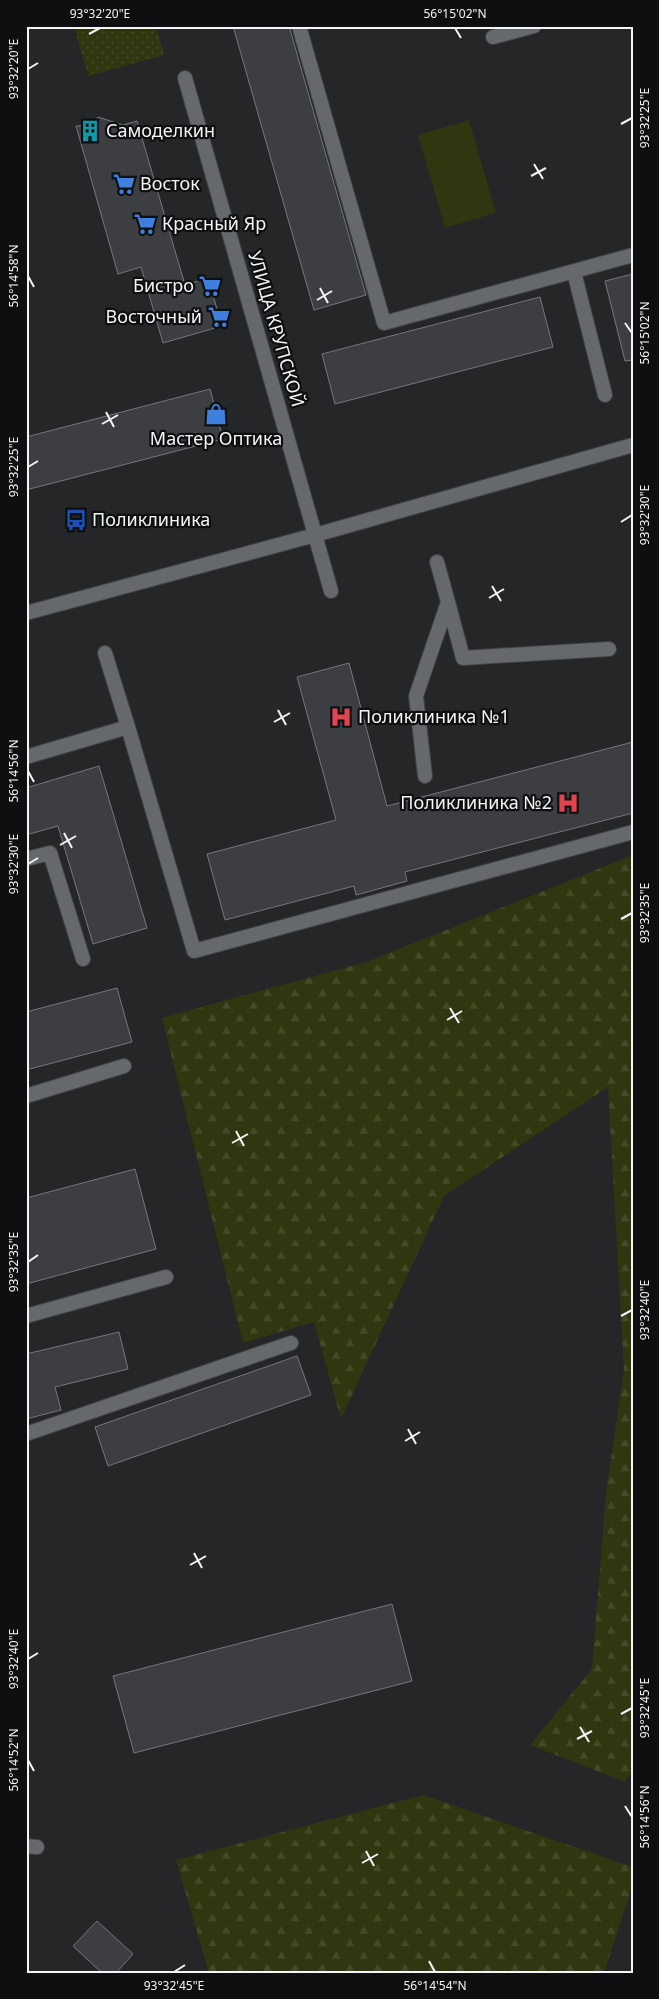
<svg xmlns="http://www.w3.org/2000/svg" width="659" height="1999" font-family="'Noto Sans',sans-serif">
  <defs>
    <pattern id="grass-dots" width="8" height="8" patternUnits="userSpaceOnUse" patternTransform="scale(1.25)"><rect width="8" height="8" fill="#2e370f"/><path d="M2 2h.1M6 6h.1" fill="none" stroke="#424b27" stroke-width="1.8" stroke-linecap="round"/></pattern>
    <pattern id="forest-firs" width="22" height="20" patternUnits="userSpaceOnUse" patternTransform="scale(1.25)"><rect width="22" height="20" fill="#2e370f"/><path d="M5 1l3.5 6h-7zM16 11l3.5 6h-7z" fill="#424b27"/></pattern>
  </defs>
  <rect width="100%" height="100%" fill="#242628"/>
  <path fill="url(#grass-dots)" d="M74,26H156L164,55L88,76Z"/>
  <path fill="url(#forest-firs)" d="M633,855V1771L625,1782L530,1745L592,1669L606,1493L624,1370L608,1087L444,1196L341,1419L314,1322L243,1343L162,1018L369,961Z
    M423,1795L633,1867V1884L604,1973H209L176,1860Z"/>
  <path fill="#2e370f" d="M469,120L496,213L445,228L418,135Z"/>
  <path fill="#3c3e41" stroke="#75787a" d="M233,26H289L366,295L314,310Z
    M98,117L123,125L137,121L185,285L208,278L222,326L163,343L141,267L118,274L76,126L90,125Z
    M633,274V360L625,361L605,281Z
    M540,297L553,347L335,404L322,354Z
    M210,389L223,439L26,490V437Z
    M349,663L387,806L633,742V813L405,872L407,881L356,895L354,886L225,920L207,854L336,820L297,677Z
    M99,766L147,928L93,944L58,826L26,835V788Z
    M117,988L132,1042L26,1070V1012Z
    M135,1169L156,1249L26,1284V1198Z
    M119,1332L128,1369L55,1387L61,1410L26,1419V1354Z
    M297,1356L311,1395L108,1466L95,1427Z
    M392,1604L412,1681L134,1753L113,1676Z
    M97,1921L133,1954L116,1973H102L73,1946Z"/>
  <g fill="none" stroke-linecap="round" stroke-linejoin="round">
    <g stroke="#404243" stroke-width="16">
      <path id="service" d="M299,26L384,323L633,255
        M493,37L534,26
        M574,272L605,395
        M448,602L463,658L609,649
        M128,727L194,951L633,832
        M26,757L128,727L105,653
        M425,776L416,696L448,602L437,562
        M26,859L50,853L83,959
        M26,1096L124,1066
        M26,1316L166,1277
        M26,1434L291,1343
        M26,1846L37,1847"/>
    </g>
    <g stroke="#404243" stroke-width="16">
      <path id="pedestrian" d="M26,613L315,535L633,445"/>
    </g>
    <g stroke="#404243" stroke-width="16">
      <path id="minor" d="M185,78L331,591"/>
    </g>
    <use href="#service" stroke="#66696b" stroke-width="14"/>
    <use href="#pedestrian" stroke="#66696b" stroke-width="14"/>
    <use href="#minor" stroke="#66696b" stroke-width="14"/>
  </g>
  <path fill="none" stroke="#f3f5f6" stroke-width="2" d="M455,28L461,38M89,34L100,28M28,69L38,63M621,124L632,118M534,164L543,179M531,176L546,168M28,276L34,287M320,288L328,303M317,300L332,291M625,323L632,333M106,412L114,427M102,424L118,415M28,467L38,461M621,522L632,515M492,586L501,601M489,598L504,589M278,710L286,725M274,722L290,713M28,771L34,782M64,833L72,848M60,845L76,836M28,864L38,858M621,919L632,913M450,1008L459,1023M447,1020L462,1011M236,1131L244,1146M232,1143L248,1134M28,1262L38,1255M621,1316L632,1310M408,1429L416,1444M405,1441L420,1432M194,1553L202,1568M190,1565L206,1556M28,1659L38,1653M621,1714L632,1708M580,1727L589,1742M577,1739L592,1731M28,1760L34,1771M625,1806L632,1817M366,1851L374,1866M362,1863L378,1854M429,1961L435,1972M174,1972L185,1965"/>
  <defs>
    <g id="building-bare" transform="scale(1.725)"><path d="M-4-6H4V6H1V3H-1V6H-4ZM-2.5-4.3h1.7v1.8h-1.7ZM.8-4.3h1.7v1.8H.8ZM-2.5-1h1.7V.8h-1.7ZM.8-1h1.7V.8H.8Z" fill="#0f9aa8" stroke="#0e0f10" stroke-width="2.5" paint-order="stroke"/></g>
    <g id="supermarket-bare" transform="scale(1.725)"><path d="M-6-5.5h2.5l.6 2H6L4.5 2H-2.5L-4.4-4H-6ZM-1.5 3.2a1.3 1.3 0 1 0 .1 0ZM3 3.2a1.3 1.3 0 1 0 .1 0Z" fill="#3f7fe0" stroke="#0e0f10" stroke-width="2.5" paint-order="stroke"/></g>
    <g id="shop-bare" transform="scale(1.725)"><path d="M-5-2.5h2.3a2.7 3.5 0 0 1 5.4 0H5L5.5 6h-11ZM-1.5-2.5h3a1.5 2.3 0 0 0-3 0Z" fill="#3f7fe0" stroke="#0e0f10" stroke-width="2.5" paint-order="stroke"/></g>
    <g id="bus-bare" transform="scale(1.725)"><path d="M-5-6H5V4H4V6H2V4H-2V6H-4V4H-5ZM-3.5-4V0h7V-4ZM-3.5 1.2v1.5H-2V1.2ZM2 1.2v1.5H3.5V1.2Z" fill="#1a4fb4" stroke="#0e0f10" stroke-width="2.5" paint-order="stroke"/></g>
    <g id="hospital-bare" transform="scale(1.725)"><path d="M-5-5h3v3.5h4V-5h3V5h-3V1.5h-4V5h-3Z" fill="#e0444e" stroke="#0e0f10" stroke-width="2.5" paint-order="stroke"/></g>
  </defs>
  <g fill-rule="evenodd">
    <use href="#building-bare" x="90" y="131"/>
    <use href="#supermarket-bare" x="124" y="184"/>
    <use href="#supermarket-bare" x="145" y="224"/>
    <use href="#supermarket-bare" x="210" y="286"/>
    <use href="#supermarket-bare" x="219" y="317"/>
    <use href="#shop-bare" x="216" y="414"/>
    <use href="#bus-bare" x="76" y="520"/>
    <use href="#hospital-bare" x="341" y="717"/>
    <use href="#hospital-bare" x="568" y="803"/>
  </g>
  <g text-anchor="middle" stroke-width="4.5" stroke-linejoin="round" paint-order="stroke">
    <g font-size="18" fill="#f3f5f6" stroke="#0e0f10" text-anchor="start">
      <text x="106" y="137">Самоделкин</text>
      <text x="140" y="190">Восток</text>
      <text x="162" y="230">Красный Яр</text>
      <text x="194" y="292" text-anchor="end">Бистро</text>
      <text x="202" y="323" text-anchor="end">Восточный</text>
      <text x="216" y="445" text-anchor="middle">Мастер Оптика</text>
      <text x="92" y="526">Поликлиника</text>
      <text x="358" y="723">Поликлиника №1</text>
      <text x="552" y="809" text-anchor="end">Поликлиника №2</text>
    </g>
    <g font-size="18" fill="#f3f5f6" stroke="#0e0f10">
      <text transform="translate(276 329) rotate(74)" y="6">УЛИЦА КРУПСКОЙ</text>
    </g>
  </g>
  <rect width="659" height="1999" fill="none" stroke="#0e0f10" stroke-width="55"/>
  <rect x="28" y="28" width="604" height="1944" fill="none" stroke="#f3f5f6" stroke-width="2"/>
  <g font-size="12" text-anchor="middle" fill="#f3f5f6">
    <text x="100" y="18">93°32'20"E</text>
    <text x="455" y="18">56°15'02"N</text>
    <text transform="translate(14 69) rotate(-90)" y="4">93°32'20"E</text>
    <text transform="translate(645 118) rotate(-90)" y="4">93°32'25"E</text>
    <text transform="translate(14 276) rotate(-90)" y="4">56°14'58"N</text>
    <text transform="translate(645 333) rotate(-90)" y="4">56°15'02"N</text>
    <text transform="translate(14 467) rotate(-90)" y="4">93°32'25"E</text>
    <text transform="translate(645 515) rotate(-90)" y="4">93°32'30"E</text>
    <text transform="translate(14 771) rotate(-90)" y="4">56°14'56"N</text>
    <text transform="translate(14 864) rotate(-90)" y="4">93°32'30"E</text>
    <text transform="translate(645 913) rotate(-90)" y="4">93°32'35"E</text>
    <text transform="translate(14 1262) rotate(-90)" y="4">93°32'35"E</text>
    <text transform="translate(645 1310) rotate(-90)" y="4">93°32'40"E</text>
    <text transform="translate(14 1659) rotate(-90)" y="4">93°32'40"E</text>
    <text transform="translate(645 1708) rotate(-90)" y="4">93°32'45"E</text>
    <text transform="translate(14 1760) rotate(-90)" y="4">56°14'52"N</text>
    <text transform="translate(645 1817) rotate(-90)" y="4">56°14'56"N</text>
    <text x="174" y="1990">93°32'45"E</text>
    <text x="435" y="1990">56°14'54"N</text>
  </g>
</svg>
